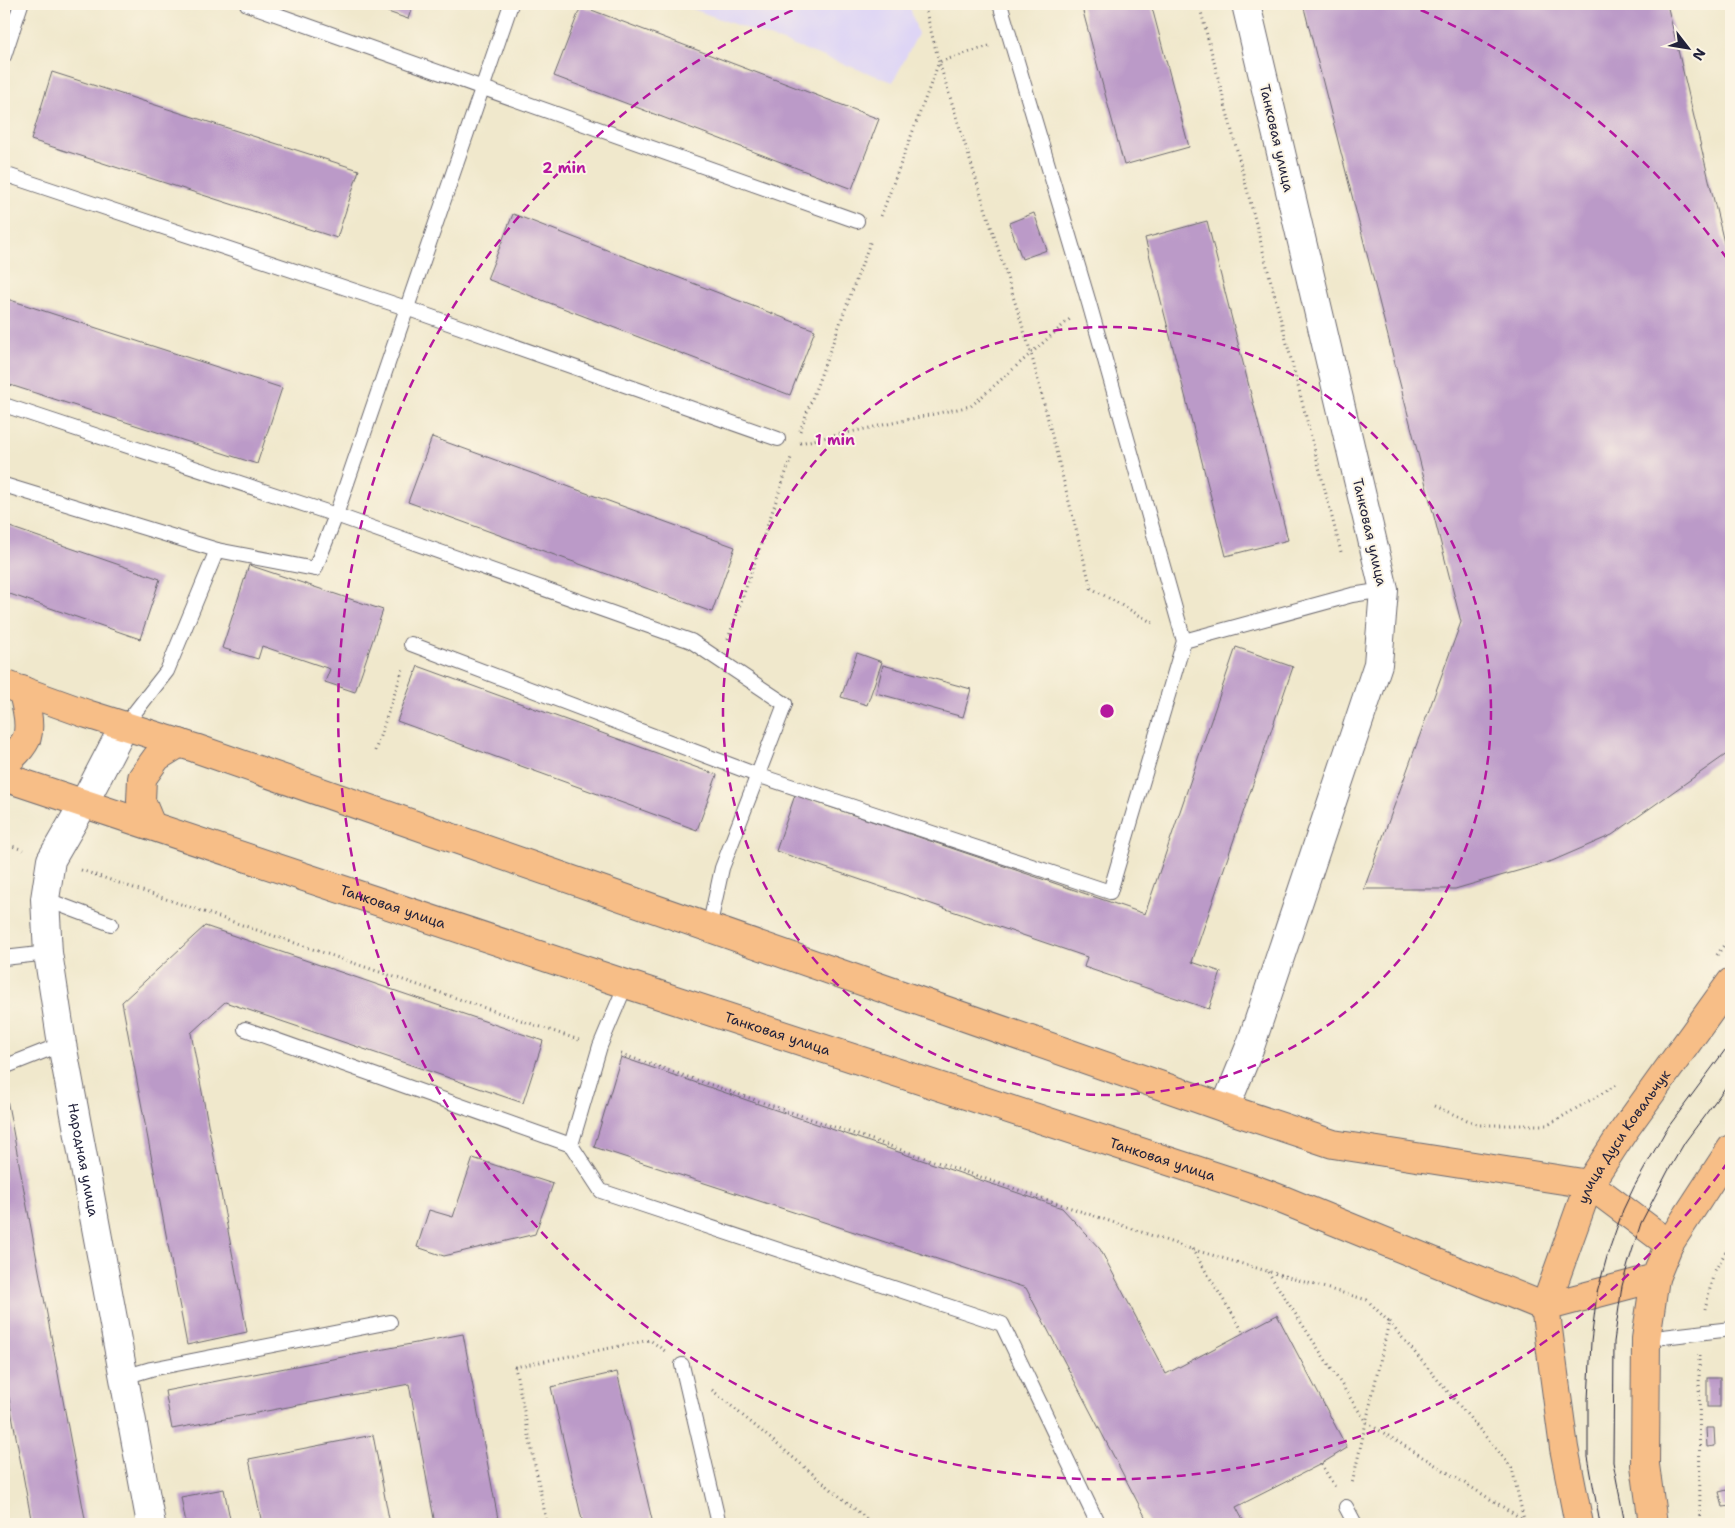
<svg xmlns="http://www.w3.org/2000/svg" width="1735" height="1528" viewBox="0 0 1735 1528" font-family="'Shantell Sans',sans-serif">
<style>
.built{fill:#ded5f5}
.building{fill:#bb9ac8}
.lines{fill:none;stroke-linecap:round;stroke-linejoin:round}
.service-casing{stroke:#6a676e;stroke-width:16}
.minor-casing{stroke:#6a676e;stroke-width:30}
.primary-casing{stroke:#6a676e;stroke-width:30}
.trunk-casing{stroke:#6a676e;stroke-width:30}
.path{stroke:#6a676e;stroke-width:3;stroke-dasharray:1 4;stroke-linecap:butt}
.service{stroke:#fff;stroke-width:14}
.minor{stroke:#fff;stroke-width:28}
.primary{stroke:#f7be87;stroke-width:28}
.trunk{stroke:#f7be87;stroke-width:28}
.tram{stroke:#22223b;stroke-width:1}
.ring{fill:none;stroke:#b5179e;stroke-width:2.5;stroke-dasharray:9 6}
.labels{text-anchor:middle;stroke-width:4;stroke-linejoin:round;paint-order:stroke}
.street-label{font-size:14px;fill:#22223b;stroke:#fcf5e5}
.centre{fill:#b5179e;stroke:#fcf5e5;stroke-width:2.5}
.ring-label{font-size:15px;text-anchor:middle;font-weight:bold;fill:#b5179e;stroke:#fcf5e5;stroke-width:4;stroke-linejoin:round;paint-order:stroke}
</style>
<rect width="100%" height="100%" fill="#fcf5e5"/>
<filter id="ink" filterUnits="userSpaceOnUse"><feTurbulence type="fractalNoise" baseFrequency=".02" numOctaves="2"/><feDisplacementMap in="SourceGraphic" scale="10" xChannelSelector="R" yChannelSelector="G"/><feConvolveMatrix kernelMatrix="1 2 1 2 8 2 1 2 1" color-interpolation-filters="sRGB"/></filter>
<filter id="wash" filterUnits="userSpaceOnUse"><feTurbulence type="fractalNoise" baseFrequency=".0096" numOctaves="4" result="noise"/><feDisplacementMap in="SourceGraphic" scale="20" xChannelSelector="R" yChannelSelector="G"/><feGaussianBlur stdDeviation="1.12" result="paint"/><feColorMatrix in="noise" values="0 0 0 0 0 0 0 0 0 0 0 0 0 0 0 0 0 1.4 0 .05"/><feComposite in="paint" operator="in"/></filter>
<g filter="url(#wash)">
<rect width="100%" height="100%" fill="#f0e8cc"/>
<!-- built -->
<path class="built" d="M679,4H909L918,34L893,82Z"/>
<g id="blocks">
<!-- building -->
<g class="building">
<path d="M365,4H413L408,19Z"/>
<path d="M1081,4H1151L1189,147L1124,165Z"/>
<path d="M1303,4H1667L1731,272V751L1612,835L1552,861L1455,889H1364L1461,622Z"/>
<path d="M581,6L879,119L852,189L554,76Z"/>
<path d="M52,72L359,170L337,238L31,140Z"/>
<path d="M1034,213L1047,250L1022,259L1009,223Z"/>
<path d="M513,214L815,330L790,395L487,279Z"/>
<path d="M1207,221L1288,540L1226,556L1145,238Z"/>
<path d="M4,298L282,388L257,464L4,383Z"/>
<path d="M432,437L735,547L712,612L408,502Z"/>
<path d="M4,525L160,579L140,639L4,592Z"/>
<path d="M249,565L383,610L355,692L325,682L330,669L262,646L258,659L222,648Z"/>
<path d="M1236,647L1293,667L1192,962L1221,972L1209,1009L1084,967L1087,957L776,851L795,795L1145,914Z"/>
<path d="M857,653L882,662L867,705L841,697Z"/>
<path d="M883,665L971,689L963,717L876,693Z"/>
<path d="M418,666L717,775L697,830L397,721Z"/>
<path d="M205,926L543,1041L523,1103L225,1002L191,1033L247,1332L187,1345L122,1002Z"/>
<path d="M621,1057L1062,1208L1100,1249L1166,1374L1277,1315L1347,1448L1321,1464L1236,1507L1245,1524H1149L1026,1288L594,1147Z"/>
<path d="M6,1094L13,1131L86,1524H32L4,1371V1095Z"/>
<path d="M473,1158L553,1184L535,1234L444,1256L417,1247L429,1210L453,1217Z"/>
<path d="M463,1334L499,1524H435L409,1384L172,1429L165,1391Z"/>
<path d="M617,1372L653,1524H583L551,1387Z"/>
<rect x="1707" y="1378" width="13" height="29"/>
<path d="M1706,1428H1714L1715,1446L1707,1447Z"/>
<path d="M373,1435L390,1524H262L249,1459Z"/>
<path d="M224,1489L231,1524H186L181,1497Z"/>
<path d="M1731,1489V1506L1723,1507L1719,1492Z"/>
</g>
</g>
</g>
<g filter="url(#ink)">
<use href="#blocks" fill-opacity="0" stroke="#6a676e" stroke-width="1"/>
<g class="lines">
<!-- service casing -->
<g class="service-casing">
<g id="service">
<path d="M247,4L857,221"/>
<path d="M4,56L21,4"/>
<path d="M4,174L406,308L778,439"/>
<path d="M4,405L336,515L691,641L785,704L722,868L709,928"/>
<path d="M4,485L217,550"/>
<path d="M1184,641L1352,595L1384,590"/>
<path d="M411,644L757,775L1110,892L1184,641L1089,303L1000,4"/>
<path d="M124,726L167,671L217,550L315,569L336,515L511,4"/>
<path d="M45,899L111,924"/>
<path d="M4,958L48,953"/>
<path d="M245,1029L571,1145L600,1046L626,984"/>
<path d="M4,1067L62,1044"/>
<path d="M571,1145L601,1191L1002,1324L1098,1524"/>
<path d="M1646,1339L1731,1329"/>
<path d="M682,1365L719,1524"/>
<path d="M124,1377L151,1369L390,1322"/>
<path d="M1346,1507L1355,1524"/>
</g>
</g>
<!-- minor casing -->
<g class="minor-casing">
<g id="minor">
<path id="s1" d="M124,726L84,803L51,860L45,899L48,953L62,1044L151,1524"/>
<path d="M1225,1108L1251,1044L1378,664L1384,590L1246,4"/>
</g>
</g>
<!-- primary casing -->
<g class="primary-casing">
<g id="primary">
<path d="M1669,1244L1731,1149"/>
<path id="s2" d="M1545,1307L1589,1184L1625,1129L1731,982"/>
</g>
</g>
<!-- trunk casing -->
<g class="trunk-casing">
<g id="trunk">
<path d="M4,684L87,714L195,748L1225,1108L1333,1144L1589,1184L1669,1244L1655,1278L1646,1339L1645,1465L1653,1524"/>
<path d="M4,764C11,759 24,746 27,737C31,724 26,704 22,690"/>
<path id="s3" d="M4,777L626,984L1251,1188L1283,1200L1545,1307"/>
<path d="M151,825L141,801L142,778L157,757L180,743"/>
<path d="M1545,1307L1564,1448L1579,1524"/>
<path d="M1545,1307L1655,1278"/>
</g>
</g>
<!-- path -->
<g class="path">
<path d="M1199,4L1341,552"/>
<path d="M989,46L939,62L1031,353L1091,588L1153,623"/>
<path d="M881,216L939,62L924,4"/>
<path d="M800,431L871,240"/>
<path d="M800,443L971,406L1070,319"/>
<path d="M728,639L791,458"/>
<path d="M375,751L404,666"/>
<path d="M4,843L23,850"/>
<path d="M81,870L579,1040"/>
<path d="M1717,955L1731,935"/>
<path d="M621,1054L1191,1249L1367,1300L1389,1322L1352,1484"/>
<path d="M1434,1106L1479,1125H1548L1618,1084"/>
<path d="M1192,1249L1244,1333"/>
<path d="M1268,1272L1366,1422L1524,1520"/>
<path d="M1705,1309L1714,1272L1731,1243"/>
<path d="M1389,1322L1512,1468L1525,1524"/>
<path d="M1699,1355L1700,1524"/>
<path d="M712,1390L873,1524"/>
<path d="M1321,1464L1335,1487"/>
<path d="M547,1524L515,1367L650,1340L665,1351"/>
</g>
<!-- service -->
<use href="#service" class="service"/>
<!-- minor -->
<use href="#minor" class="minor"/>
<!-- primary -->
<use href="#primary" class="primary"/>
<!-- trunk -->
<use href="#trunk" class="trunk"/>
<!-- tram -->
<g class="tram">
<path d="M1600,1524L1588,1457V1400L1591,1342L1597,1293L1608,1253L1623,1210L1634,1187L1666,1130L1731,1042"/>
<path d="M1625,1524L1613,1462L1614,1342L1622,1286L1628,1264L1641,1223L1668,1171L1685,1142L1731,1080"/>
</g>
</g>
</g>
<!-- distance rings -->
<g class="ring">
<circle cx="1107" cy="711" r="384"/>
<path d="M1728 1162A768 768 0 1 1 807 4M1407 4A768 768 0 0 1 1728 260"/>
</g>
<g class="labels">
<!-- street labels -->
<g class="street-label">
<text transform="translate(1277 138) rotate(77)" y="5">Танковая улица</text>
<text transform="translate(1370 532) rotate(77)" y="5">Танковая улица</text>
<text dy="5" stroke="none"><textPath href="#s3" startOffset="410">Танковая улица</textPath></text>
<text dy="5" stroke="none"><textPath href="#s3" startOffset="815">Танковая улица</textPath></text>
<text dy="5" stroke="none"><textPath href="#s2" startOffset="189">улица Дуси Ковальчук</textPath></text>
<text dy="5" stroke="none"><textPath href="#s3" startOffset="1220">Танковая улица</textPath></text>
<text dy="5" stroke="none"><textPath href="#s1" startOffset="456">Народная улица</textPath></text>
</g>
</g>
<circle cx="1107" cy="711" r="8" class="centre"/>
<g class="ring-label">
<text x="564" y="173">2 min</text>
<text x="835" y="445">1 min</text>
</g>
<!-- margin -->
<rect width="1735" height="1528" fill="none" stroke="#fcf5e5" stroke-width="20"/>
<!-- north arrow -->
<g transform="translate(1688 48) rotate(121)" stroke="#fcf5e5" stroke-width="4" paint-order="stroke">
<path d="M0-4L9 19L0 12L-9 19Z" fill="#22223b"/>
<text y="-8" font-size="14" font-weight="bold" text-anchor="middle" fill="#22223b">N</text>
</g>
</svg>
